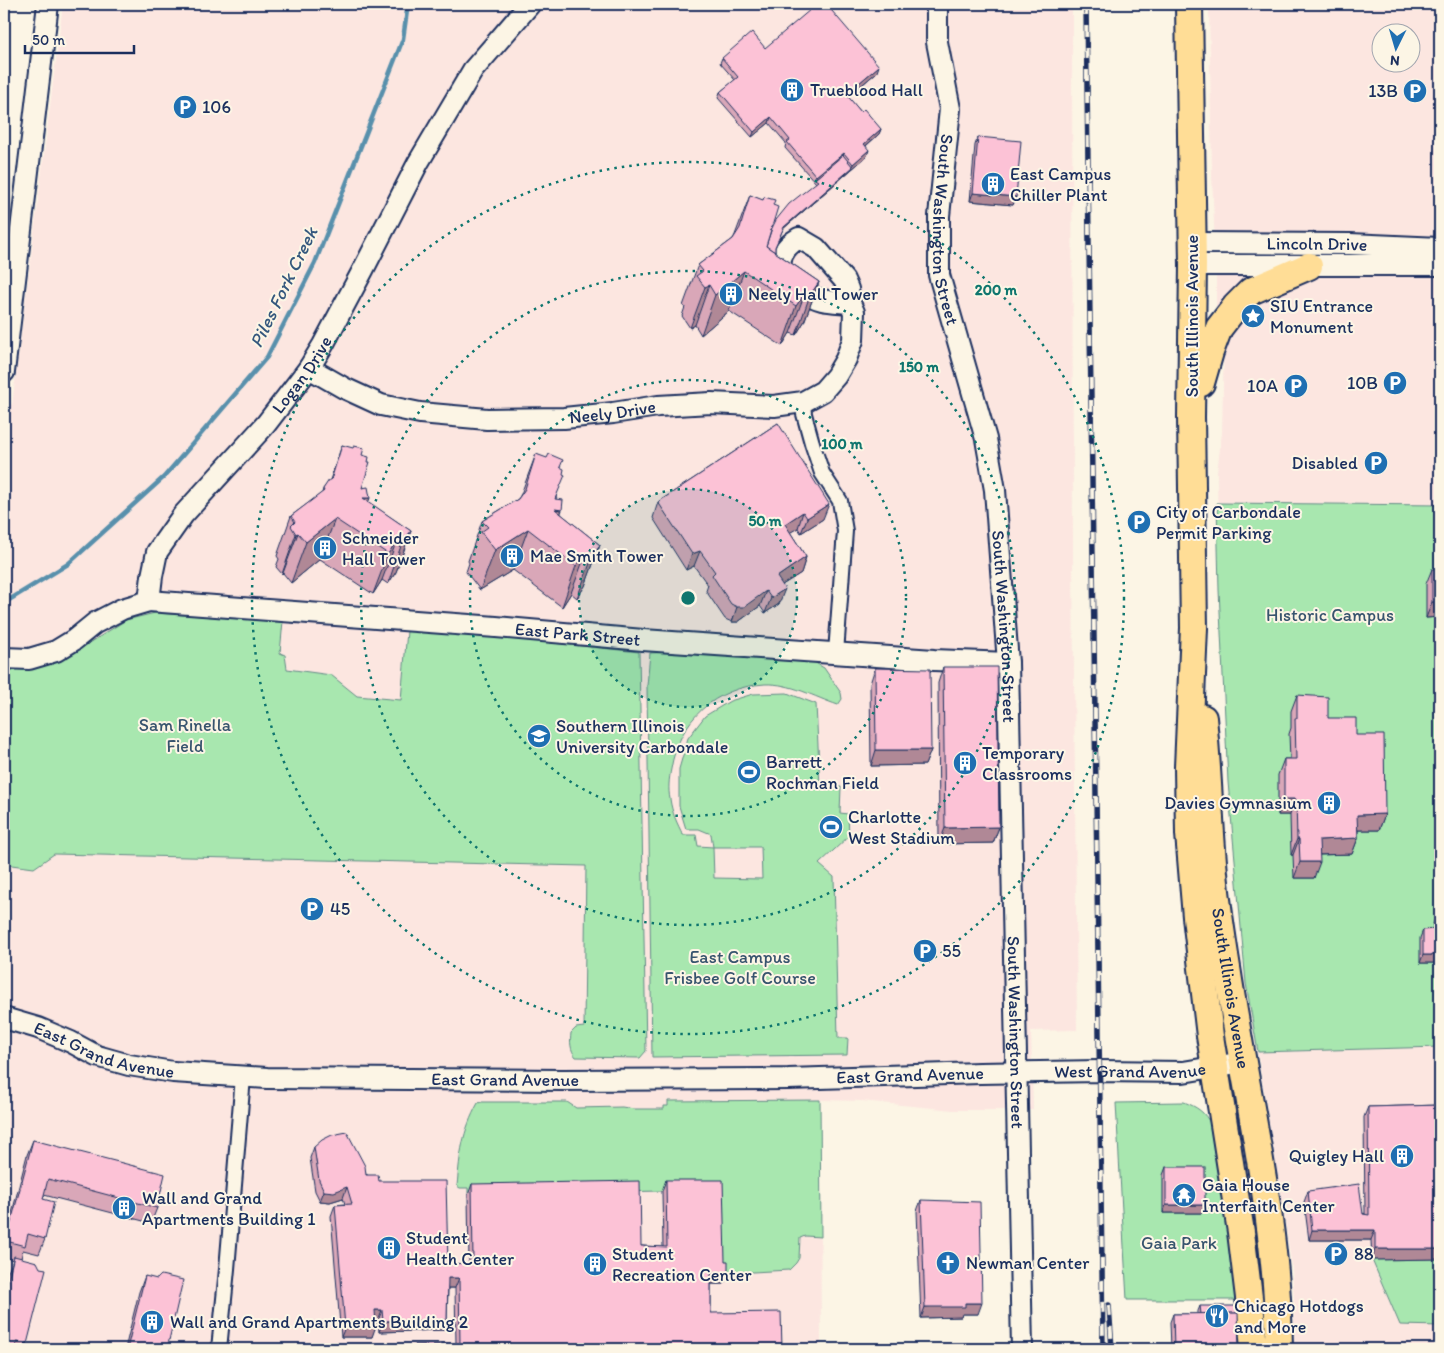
<svg xmlns="http://www.w3.org/2000/svg" width="1444" height="1353" viewBox="0 0 1444 1353" font-family="Itim,sans-serif">
<style>
.built{fill:#fce6e0;fill-rule:evenodd}
.green{fill:#a8e7af;stroke:#628b86;fill-rule:evenodd}
.lines{fill:none;stroke-linecap:round;stroke-linejoin:round}
.stream{stroke:#5990ac;stroke-width:4.5}
.street-casing{stroke:#1b2f5e;stroke-width:18}
.secondary-casing{stroke:#1b2f5e;stroke-width:24}
.highway-casing{stroke:#1b2f5e;stroke-width:30}
.street{stroke:#fcf5e5;stroke-width:14}
.secondary{stroke:#fcf5e5;stroke-width:20}
.highway{stroke:#ffdd96;stroke-width:26}
.rail-casing{stroke:#1b2f5e;stroke-width:5.5}
.rail{stroke:#fcf5e5;stroke-width:4;stroke-dasharray:11;stroke-linecap:butt}
.wall{fill:#d9a7b8;stroke:#1b2f5e}
.shaded-wall{fill:#b08896;stroke:#1b2f5e}
.building{fill:#fcc2d6;stroke:#1b2f5e}
.ring{fill:none;stroke:#0f766e;stroke-width:2.5;stroke-dasharray:2.5 5}
.labels{text-anchor:middle;stroke-width:4;stroke-linejoin:round;paint-order:stroke}
.poi-label{font-size:18px;fill:#1b2f5e;stroke:#fcf5e5;text-anchor:start}
.street-label{font-size:18px;fill:#1b2f5e;stroke:#fcf5e5}
.park-label{font-size:18px;fill:#37546e;stroke:#fcf5e5}
.water-label{font-size:19px;font-style:italic;fill:#35587e;stroke:#fcf5e5}
.centre{fill:#0f766e;stroke:#fcf5e5;stroke-width:2.5}
.ring-label{font-size:15px;text-anchor:middle;font-weight:bold;fill:#0f766e;stroke:#fcf5e5;stroke-width:4;stroke-linejoin:round;paint-order:stroke}
</style>
<rect width="100%" height="100%" fill="#fcf5e5"/>
<filter id="ink" filterUnits="userSpaceOnUse"><feTurbulence type="fractalNoise" baseFrequency=".02" numOctaves="2"/><feDisplacementMap in="SourceGraphic" scale="10" xChannelSelector="R" yChannelSelector="G"/><feConvolveMatrix kernelMatrix="1 2 1 2 8 2 1 2 1" color-interpolation-filters="sRGB"/></filter>
<g filter="url(#ink)">
<!-- built -->
<g class="built">
<path d="M63,4H1072L1073,555L1077,1030L1031,1031L1033,1110H953L861,1101L820,1100L821,1349H4V399L12,405Z"/>
<path d="M1209,4H1440V1349H1294V1301L1292,1268L1282,1201L1246,983L1228,782L1219,590L1217,472L1222,433L1224,339L1216,310V272L1212,175ZM1382,32H1412V62H1382Z"/>
</g>
<!-- green -->
<g class="green">
<path d="M1217,503L1440,505V1047L1258,1052L1246,983L1228,782L1219,590Z"/>
<path d="M155,613L283,621L280,653L285,655L287,669L331,675L357,696L401,700L407,631L495,637L639,652L646,1051L640,1058L576,1057C570,1050 570,1042 571,1033L576,1028L584,1027L586,866L54,854L34,868L4,864V670L8,668H29L49,664L69,656L126,620Z"/>
<path d="M699,651L807,658L824,668L841,693L842,699L838,705C814,697 791,683 765,684C715,687 679,720 671,769C669,779 668,789 670,799C672,813 677,823 683,835H696L698,846L713,847L711,834L699,829H686L679,806V769L688,738L705,716L730,701L753,694L787,693L816,704L820,787H841L840,813L848,814L849,836L819,864L834,877L838,1038H848L847,1055L652,1057L647,686L650,653ZM713,847H761L762,879L714,878Z"/>
<path d="M820,1100L821,1237L805,1236L800,1238L799,1258L796,1263L789,1270L753,1272H721L662,1191L468,1195V1188H460L457,1186C460,1154 462,1132 478,1103L482,1102H567L576,1108L622,1107L634,1109H664V1106H668V1101Z"/>
<path d="M1184,1102C1197,1107 1205,1112 1211,1125L1229,1208L1239,1300H1127L1116,1103Z"/>
<path d="M1440,1259V1326L1400,1325L1372,1260Z"/>
</g>
<g class="lines">
<!-- stream -->
<path class="stream" d="M4,603L68,564L164,477L267,357L315,263L403,39L408,4"/>
<!-- street casing -->
<g class="street-casing">
<g id="street">
<path d="M803,402L804,414L812,443L822,473L840,501L845,531L836,653"/>
<path d="M219,1349L227,1269L243,1077"/>
</g>
</g>
<!-- secondary casing -->
<g class="secondary-casing">
<g id="secondary">
<path id="s1" d="M937,4V42L950,109L939,216V275L986,439L995,490L1008,663L1022,1349"/>
<path id="s2" d="M1193,243L1350,244L1440,248"/>
<path d="M1193,265H1440"/>
<path id="s3" d="M309,368L344,388L381,405L420,413L487,419L564,418L613,413L658,406L711,403L774,406L803,402L823,391L836,376L846,359L853,340L854,312L850,303L848,289L844,280L816,248L799,238C785,246 775,259 783,276C787,284 813,298 822,300C831,302 841,302 850,303"/>
<path d="M4,372L48,4"/>
<path id="s4" d="M149,601L496,627L643,640L934,660L1008,663"/>
<path id="s5" d="M4,658L29,659L56,651L74,640L95,623L122,609L149,601L152,576L157,552L183,515L266,424L309,368L323,345L363,270L418,163L473,70L530,4"/>
<path id="s6" d="M4,1018L38,1028L71,1042L97,1056L129,1065L173,1072L267,1078L562,1080L788,1079L980,1073L1099,1071L1183,1072L1243,1062"/>
</g>
</g>
<!-- highway casing -->
<g class="highway-casing">
<g id="highway">
<path d="M1189,4L1193,265L1191,417L1194,628L1188,767L1189,834L1196,917L1210,1036L1241,1232L1251,1314L1254,1349"/>
<path d="M1201,383L1210,352L1219,328L1236,306L1251,291L1309,266"/>
<path id="s7" d="M1203,718C1208,766 1209,814 1213,862C1216,899 1222,937 1228,974C1247,1099 1278,1223 1279,1349"/>
</g>
</g>
<!-- street -->
<use href="#street" class="street"/>
<!-- secondary -->
<use href="#secondary" class="secondary"/>
<!-- highway -->
<use href="#highway" class="highway"/>
<!-- rail casing -->
<g class="rail-casing">
<g id="rail">
<path d="M1086,4L1103,1349"/>
<path d="M1109,1305L1112,1349"/>
</g>
</g>
<!-- rail -->
<use href="#rail" class="rail"/>
</g>
<!-- wall -->
<g class="wall">
<path d="M765,48L877,72L848,97L861,112L881,129L879,134L866,146L867,156L783,229L775,248V252L819,282L804,322L796,335L790,333L782,346L729,311L701,335L695,325L690,328L682,316L685,307L683,306L698,265L733,239L735,235L750,195L773,205L772,228L816,183L785,148L786,143L769,123L752,137L718,98L720,92L735,80L720,63L722,58Z"/>
<path d="M978,137L1016,197L1013,205L970,201L975,145Z"/>
<path d="M778,423L823,519L801,533L798,528L790,532L806,557L801,573L782,585L779,604L765,613L760,606L738,622H732L725,619L706,591L708,585L694,566L686,570L653,518L658,502Z"/>
<path d="M342,445L362,455V488L368,502L411,531L396,572L388,584L382,580L373,594L320,559L291,583L283,573L282,574L276,567L279,559L277,556L291,516L322,493L323,489L330,480Z"/>
<path d="M536,454L560,467L556,499L561,514L600,545L585,586L577,598L571,593L562,607L513,570L480,590L466,572L469,563L468,561L482,521L518,499L521,494Z"/>
<path d="M1432,569L1440,617L1426,618V584Z"/>
<path d="M943,667L999,827L993,843L939,844L938,683Z"/>
<path d="M875,668L931,750L925,765L871,766L870,684Z"/>
<path d="M1297,695L1328,718L1356,735L1385,814L1379,830H1358V838L1352,854L1319,855L1314,878H1294L1293,855H1291L1290,815H1278V775L1284,759H1290L1289,734L1291,728V711Z"/>
<path d="M1436,916H1440V963H1420V938L1423,930L1433,929V924Z"/>
<path d="M1440,1105L1372,1260L1371,1240H1309L1304,1202L1308,1191L1365,1214L1364,1117L1368,1107Z"/>
<path d="M33,1140L157,1208L151,1223L44,1195L43,1199L45,1239L39,1254L23,1250L21,1258L27,1344L25,1349H4V1290L8,1272L13,1260L4,1257V1244L27,1155Z"/>
<path d="M314,1147L379,1181L448,1264H469L468,1195L472,1184L641,1246L663,1247L662,1191L666,1180L725,1261L728,1273L724,1284H711V1313L782,1349H413L415,1345L456,1344L455,1288H448L447,1320L443,1330L379,1332L378,1321H376L372,1337H341L331,1216L335,1205L345,1204L343,1198L330,1202L320,1201L315,1191L310,1158Z"/>
<path d="M1166,1167L1202,1213H1163V1175Z"/>
<path d="M921,1200L978,1314H962L961,1317L921,1318L917,1211Z"/>
<path d="M145,1276L167,1349H125L139,1292Z"/>
<path d="M1200,1306L1239,1349H1171L1170,1322L1173,1314H1198V1311Z"/>
</g>
<!-- shaded-wall -->
<g class="shaded-wall">
<path d="M879,66L877,72L844,100L846,94Z"/>
<path d="M771,117L769,123L752,137L754,132Z"/>
<path d="M881,129L879,134L862,149L864,144Z"/>
<path d="M869,150L867,156L783,229L784,227L852,168L853,164Z"/>
<path d="M844,153L842,158L815,179L816,176Z"/>
<path d="M973,193L1016,197L1013,205L970,201Z"/>
<path d="M744,271L729,311L701,335L715,295Z"/>
<path d="M819,282L804,322L796,335L810,295Z"/>
<path d="M709,285L695,325L690,328L705,287Z"/>
<path d="M805,293L790,333L782,346L796,306Z"/>
<path d="M363,498H370L357,533Z"/>
<path d="M829,504L823,519L801,533L807,518Z"/>
<path d="M555,509L562,510L549,546Z"/>
<path d="M803,512L798,528L779,539L785,524Z"/>
<path d="M335,519L320,559L291,583L306,542Z"/>
<path d="M528,529L513,570L480,590L495,550Z"/>
<path d="M411,531L396,572L388,584L402,543Z"/>
<path d="M298,533L283,573L282,574L296,534Z"/>
<path d="M397,540L382,580L373,594L388,554Z"/>
<path d="M600,545L585,586L577,598L592,558Z"/>
<path d="M700,551L694,566L686,570L692,554Z"/>
<path d="M586,553L571,593L562,607L576,566Z"/>
<path d="M806,557L801,573L771,592L777,577Z"/>
<path d="M785,589L779,604L765,613L771,598Z"/>
<path d="M766,591L760,606L738,622H732L737,607Z"/>
<path d="M1432,602H1440V617L1426,618Z"/>
<path d="M876,750H931L925,765L871,766Z"/>
<path d="M1284,799H1296L1290,815H1278Z"/>
<path d="M1385,814L1379,830H1351L1357,815Z"/>
<path d="M999,827L993,843L939,844L945,828Z"/>
<path d="M1358,838L1352,854L1313,855L1319,840Z"/>
<path d="M1297,839H1299L1293,855H1291Z"/>
<path d="M1300,862H1320L1314,878H1294Z"/>
<path d="M1423,955H1440V963H1420Z"/>
<path d="M347,1187L343,1198L330,1202L320,1201L324,1191Z"/>
<path d="M1166,1205H1205L1202,1213H1163Z"/>
<path d="M1312,1230H1375L1371,1240H1309Z"/>
<path d="M1375,1249H1440V1259L1372,1260Z"/>
<path d="M728,1273L724,1284H707L711,1274Z"/>
<path d="M448,1278H459L455,1288H444Z"/>
<path d="M965,1303H982L978,1314H962L961,1317L921,1318L925,1307Z"/>
<path d="M375,1310H382L378,1321H371Z"/>
<path d="M447,1320L443,1330L379,1332L383,1321Z"/>
<path d="M376,1326L372,1337H341L345,1327Z"/>
</g>
<!-- building -->
<g class="building">
<path d="M817,4H826L879,66L846,94L861,112L864,109L881,129L864,144L869,150L853,164L844,153L816,176L787,142L790,140L771,117L754,132L720,92L738,77L722,58L752,32L765,48Z"/>
<path d="M978,137L1021,141L1016,197L973,193Z"/>
<path d="M843,155L853,167L784,227L775,247V252L766,246L772,228L776,220L789,204L818,181L815,179Z"/>
<path d="M750,195L763,200L764,197L775,200L773,205L778,207L766,246L819,282L810,295L805,293L796,306L744,271L715,295L709,285L705,287L696,276L703,271L698,265L733,239L740,228Z"/>
<path d="M778,423L829,504L807,518L803,512L785,524L806,557L777,577L785,589L771,598L766,591L744,607H737L731,604L712,575L715,572L700,551L692,554L658,502Z"/>
<path d="M342,445L353,448L354,446L364,448L362,455L369,457L368,462H370L362,488L368,487L370,498H363L411,531L402,543L397,540L388,554L335,519L306,542L298,533L296,534L291,526L295,522L291,516L324,491L323,489L329,480H331Z"/>
<path d="M536,454L547,458L549,454L563,460L560,467L564,469L563,474L565,475L555,499L563,500L562,510L555,509L600,545L592,558L586,553L576,566L528,529L495,550L481,532L488,527L482,521L518,499L525,489Z"/>
<rect x="1432" y="569" width="8" height="33"/>
<path d="M943,667H997L999,827L945,828Z"/>
<path d="M875,668L930,669L931,750H876Z"/>
<path d="M1297,695L1328,697V718H1356V735H1384L1385,814L1357,815L1358,838L1319,840L1320,862H1300L1299,839H1297L1296,799H1284V759H1296L1295,718H1297Z"/>
<path d="M1436,916H1440V955H1423V930L1436,929Z"/>
<path d="M1440,1105V1249H1375V1230H1312L1308,1191L1359,1184L1363,1214L1369,1215L1368,1107Z"/>
<path d="M347,1132L365,1166L366,1175H378L379,1181H446L448,1264L473,1263L472,1184L640,1181L641,1246L667,1247L666,1180H723L725,1261H728V1273L711,1274V1313L781,1312L782,1349H415V1345L460,1344L459,1278H448L447,1320L383,1321L382,1310H375L376,1326L345,1327L335,1205L352,1204L347,1187L334,1192L324,1191L319,1180L314,1147L322,1140L332,1135Z"/>
<path d="M33,1140L165,1174L157,1208L48,1179L43,1199L54,1202L45,1239L28,1234L25,1246L6,1241Z"/>
<rect x="1166" y="1167" width="39" height="38"/>
<path d="M921,1200L980,1202L982,1303H965V1307H925Z"/>
<path d="M14,1256L37,1262L40,1268L46,1269L27,1344L17,1342L15,1349H4V1296Z"/>
<path d="M161,1275L183,1280L167,1349H127L145,1276L157,1279Z"/>
<path d="M1200,1306H1237V1313L1201,1314Z"/>
<path d="M1238,1313L1239,1349H1174L1173,1314Z"/>
</g>
</g>
<!-- distance rings -->
<circle cx="688" cy="598" r="109" fill="#0f766e" fill-opacity=".12"/>
<g class="ring">
<circle cx="688" cy="598" r="109"/>
<circle cx="688" cy="598" r="218"/>
<circle cx="688" cy="598" r="327"/>
<circle cx="688" cy="598" r="436"/>
</g>
<!-- icons -->
<defs>
<g id="building-disc" transform="scale(1.25)"><circle r="9.5" fill="#1f6fb2" stroke="#fcf5e5"/><path d="M-4-6H4V6H1V3H-1V6H-4ZM-2.5-4.3h1.7v1.8h-1.7ZM.8-4.3h1.7v1.8H.8ZM-2.5-1h1.7V.8h-1.7ZM.8-1h1.7V.8H.8Z" fill="#fff"/></g>
<g id="parking-disc" transform="scale(1.25)"><circle r="9.5" fill="#1f6fb2" stroke="#fcf5e5"/><path d="M-3.5-5.5H1a3.5 3.5 0 0 1 0 7H-1V5.5H-3.5ZM-1-3.4V-.6H.8a1.4 1.4 0 0 0 0-2.8Z" fill="#fff"/></g>
<g id="sight-disc" transform="scale(1.25)"><circle r="9.5" fill="#1f6fb2" stroke="#fcf5e5"/><path d="M0-6L1.8-2.2L6-1.7L2.9 1.2L3.7 5.4L0 3.3L-3.7 5.4L-2.9 1.2L-6-1.7L-1.8-2.2Z" fill="#fff"/></g>
<g id="university-disc" transform="scale(1.25)"><circle r="9.5" fill="#1f6fb2" stroke="#fcf5e5"/><path d="M0-5L7-2L0 1L-7-2ZM-4 1L0 2.5L4 1V4Q0 6-4 4Z" fill="#fff"/></g>
<g id="stadium-disc" transform="scale(1.25)"><circle r="9.5" fill="#1f6fb2" stroke="#fcf5e5"/><path d="M0-5a6.5 5 0 1 0 0 10a6.5 5 0 1 0 0-10ZM-3.5-1.8h7v3.6h-7Z" fill="#fff"/></g>
<g id="temple-disc" transform="scale(1.25)"><circle r="9.5" fill="#1f6fb2" stroke="#fcf5e5"/><path d="M0-6L5-2H3V0L6.5 2.5H4V6H1.5V3h-3V6H-4V2.5H-6.5L-3 0V-2H-5Z" fill="#fff"/></g>
<g id="church-disc" transform="scale(1.25)"><circle r="9.5" fill="#1f6fb2" stroke="#fcf5e5"/><path d="M-1.2-6h2.4v3.5h3.3v2.4h-3.3V6h-2.4V-.1h-3.3v-2.4h3.3Z" fill="#fff"/></g>
<g id="restaurant-disc" transform="scale(1.25)"><circle r="9.5" fill="#1f6fb2" stroke="#fcf5e5"/><path d="M-5-6h1v4h1v-4h1v4h1v-4h1v5L-1.5 .5V6h-2V.5L-5-1ZM5-6V6H3V1.5H1.5Q1.5-4 5-6Z" fill="#fff"/></g>
</defs>
<g fill-rule="evenodd">
<use href="#building-disc" x="792" y="90"/>
<use href="#parking-disc" x="1415" y="91"/>
<use href="#parking-disc" x="185" y="107"/>
<use href="#building-disc" x="993" y="184"/>
<use href="#building-disc" x="731" y="294"/>
<use href="#sight-disc" x="1253" y="316"/>
<use href="#parking-disc" x="1395" y="383"/>
<use href="#parking-disc" x="1296" y="386"/>
<use href="#parking-disc" x="1376" y="463"/>
<use href="#parking-disc" x="1139" y="522"/>
<use href="#building-disc" x="325" y="548"/>
<use href="#building-disc" x="512" y="556"/>
<use href="#university-disc" x="539" y="736"/>
<use href="#building-disc" x="965" y="763"/>
<use href="#stadium-disc" x="749" y="772"/>
<use href="#building-disc" x="1329" y="803"/>
<use href="#stadium-disc" x="831" y="827"/>
<use href="#parking-disc" x="312" y="909"/>
<use href="#parking-disc" x="925" y="951"/>
<use href="#building-disc" x="1402" y="1156"/>
<use href="#temple-disc" x="1184" y="1195"/>
<use href="#building-disc" x="124" y="1208"/>
<use href="#building-disc" x="389" y="1248"/>
<use href="#parking-disc" x="1336" y="1254"/>
<use href="#church-disc" x="948" y="1263"/>
<use href="#building-disc" x="595" y="1264"/>
<use href="#restaurant-disc" x="1217" y="1316"/>
<use href="#building-disc" x="152" y="1322"/>
</g>
<g class="labels">
<!-- poi labels -->
<g class="poi-label">
<text x="810" y="96">Trueblood Hall</text>
<text x="1398" y="97" text-anchor="end">13B</text>
<text x="202" y="113">106</text>
<text x="1010" y="180">East Campus<tspan x="1010" dy="21">Chiller Plant</tspan></text>
<text x="748" y="300">Neely Hall Tower</text>
<text x="1270" y="312">SIU Entrance<tspan x="1270" dy="21">Monument</tspan></text>
<text x="1378" y="389" text-anchor="end">10B</text>
<text x="1278" y="392" text-anchor="end">10A</text>
<text x="1358" y="469" text-anchor="end">Disabled</text>
<text x="1156" y="518">City of Carbondale<tspan x="1156" dy="21">Permit Parking</tspan></text>
<text x="342" y="544">Schneider<tspan x="342" dy="21">Hall Tower</tspan></text>
<text x="530" y="562">Mae Smith Tower</text>
<text x="556" y="732">Southern Illinois<tspan x="556" dy="21">University Carbondale</tspan></text>
<text x="982" y="759">Temporary<tspan x="982" dy="21">Classrooms</tspan></text>
<text x="766" y="768">Barrett<tspan x="766" dy="21">Rochman Field</tspan></text>
<text x="1312" y="809" text-anchor="end">Davies Gymnasium</text>
<text x="848" y="823">Charlotte<tspan x="848" dy="21">West Stadium</tspan></text>
<text x="330" y="915">45</text>
<text x="942" y="957">55</text>
<text x="1384" y="1162" text-anchor="end">Quigley Hall</text>
<text x="1202" y="1191">Gaia House<tspan x="1202" dy="21">Interfaith Center</tspan></text>
<text x="142" y="1204">Wall and Grand<tspan x="142" dy="21">Apartments Building 1</tspan></text>
<text x="406" y="1244">Student<tspan x="406" dy="21">Health Center</tspan></text>
<text x="612" y="1260">Student<tspan x="612" dy="21">Recreation Center</tspan></text>
<text x="1354" y="1260">88</text>
<text x="966" y="1269">Newman Center</text>
<text x="1234" y="1312">Chicago Hotdogs<tspan x="1234" dy="21">and More</tspan></text>
<text x="170" y="1328">Wall and Grand Apartments Building 2</text>
</g>
<!-- street labels -->
<g class="street-label">
<text dy="6" stroke="none"><textPath href="#s1" startOffset="228">South Washington Street</textPath></text>
<text dy="6" stroke="none"><textPath href="#s2" startOffset="124">Lincoln Drive</textPath></text>
<text transform="translate(1192 316) rotate(-90)" y="6">South Illinois Avenue</text>
<text dy="6" stroke="none"><textPath href="#s5" startOffset="439">Logan Drive</textPath></text>
<text dy="6" stroke="none"><textPath href="#s3" startOffset="314">Neely Drive</textPath></text>
<text dy="6" stroke="none"><textPath href="#s1" startOffset="632">South Washington Street</textPath></text>
<text dy="6" stroke="none"><textPath href="#s4" startOffset="430">East Park Street</textPath></text>
<text dy="6" stroke="none"><textPath href="#s7" startOffset="272">South Illinois Avenue</textPath></text>
<text dy="6" stroke="none"><textPath href="#s1" startOffset="1038">South Washington Street</textPath></text>
<text dy="6" stroke="none"><textPath href="#s6" startOffset="106">East Grand Avenue</textPath></text>
<text dy="6" stroke="none"><textPath href="#s6" startOffset="1136">West Grand Avenue</textPath></text>
<text dy="6" stroke="none"><textPath href="#s6" startOffset="916">East Grand Avenue</textPath></text>
<text dy="6" stroke="none"><textPath href="#s6" startOffset="511">East Grand Avenue</textPath></text>
</g>
<!-- park labels -->
<g class="park-label">
<text x="1330" y="621">Historic Campus</text>
<text x="185" y="731">Sam Rinella<tspan x="185" dy="21">Field</tspan></text>
<text x="740" y="963">East Campus<tspan x="740" dy="21">Frisbee Golf Course</tspan></text>
<text x="1179" y="1249">Gaia Park</text>
</g>
<!-- water labels -->
<g class="water-label">
<text transform="translate(283 287) rotate(-64)" y="7">Piles Fork Creek</text>
</g>
</g>
<circle cx="688" cy="598" r="8" class="centre"/>
<g class="ring-label">
<text x="996" y="295">200 m</text>
<text x="919" y="372">150 m</text>
<text x="842" y="449">100 m</text>
<text x="765" y="526">50 m</text>
</g>
<!-- margin -->
<rect width="1444" height="1353" fill="none" stroke="#fcf5e5" stroke-width="20"/>
<rect x="10" y="10" width="1424" height="1333" fill="none" stroke="#1b2f5e" stroke-width="2" filter="url(#ink)"/>
<!-- north arrow -->
<g transform="translate(1396 48) rotate(185)"><circle r="24" fill="#fcf5e5" stroke="#a2a6af"/>
<path d="M0-4L9 19L0 12L-9 19Z" fill="#1f6fb2"/>
<text y="-8" font-size="14" font-weight="bold" text-anchor="middle" fill="#1b2f5e">N</text>
</g>
<!-- scale -->
<path d="M25 45v8h109v-8" fill="none" stroke="#1b2f5e" stroke-width="2.5"/>
<text x="32" y="45" font-size="15" fill="#1b2f5e" stroke="#fcf5e5" stroke-width="4" paint-order="stroke">50 m</text>
</svg>
